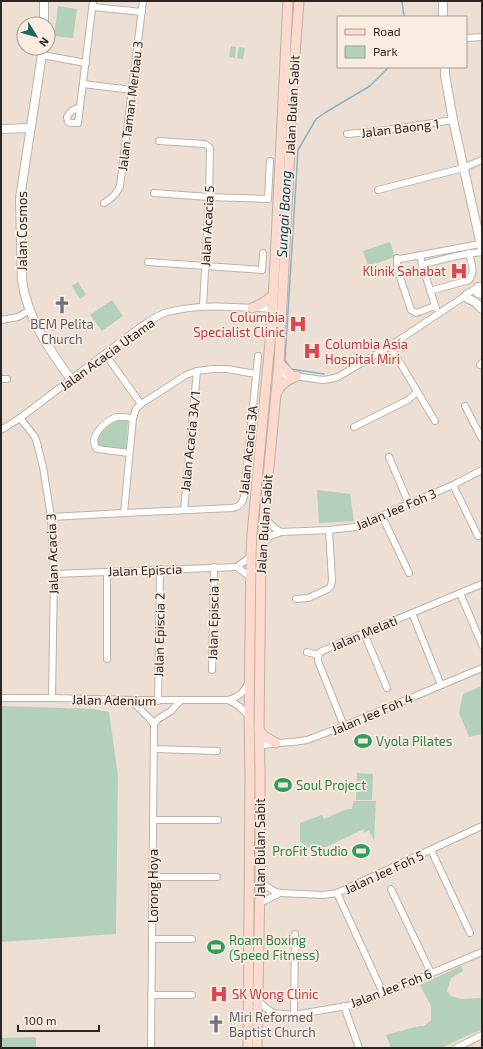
<svg xmlns="http://www.w3.org/2000/svg" width="483" height="1049" viewBox="0 0 483 1049" font-family="'Exo 2',sans-serif">
<style>
.green{fill:#b3d1ba}
.lines{fill:none;stroke-linecap:round;stroke-linejoin:round}
.stream{stroke:#8db3c6;stroke-width:1.5}
.minor-casing{stroke:#bfb1a6;stroke-width:8}
.tertiary-casing{stroke:#bfb1a6;stroke-width:10}
.secondary-casing{stroke:#bfb1a6;stroke-width:11}
.minor{stroke:#fff;stroke-width:6}
.tertiary{stroke:#fff;stroke-width:8}
.secondary{stroke:#fcdbce;stroke-width:9}
.labels{text-anchor:middle;stroke-width:3.5;stroke-linejoin:round;paint-order:stroke}
.street-label{font-size:13px;fill:#2c2622;stroke:#faece0}
.health-label{font-size:13px;fill:#be3a42;stroke:#faece0;text-anchor:end}
.worship-label{font-size:13px;fill:#5b616d;stroke:#faece0}
.leisure-label{font-size:13px;fill:#27864d;stroke:#faece0;text-anchor:start}
.water-label{font-size:14px;font-style:italic;fill:#063d52;stroke:#faece0}
</style>
<rect width="100%" height="100%" fill="#eddfd3"/>
<!-- green -->
<g class="green">
<path d="M58,6L77,9L73,38L54,36Z"/>
<path d="M231,46L236,47L235,58L229,57Z"/>
<path d="M239,47L245,48L243,59L237,58Z"/>
<path d="M390,242L395,257L368,266L363,251Z"/>
<path d="M78,282L86,295L80,299L72,286Z"/>
<path d="M112,300L123,316L102,331L90,315Z"/>
<path d="M117,420L128,421L126,450L97,446V436L101,430Z"/>
<path d="M317,490L350,494L354,521L319,523Z"/>
<path d="M482,686V735L481,734L469,737L459,713L463,694Z"/>
<path d="M1,706L94,709L109,712L118,776L116,934L1,942Z"/>
<path d="M357,773L373,774L372,800H356Z"/>
<path d="M353,801H376L374,841L369,830L364,833V829L324,848H305L304,844L300,842V823L322,815L324,819L347,809H352Z"/>
<path d="M461,966L463,971L451,978L447,991L451,996L461,999L482,998V1029L441,1048H391L386,1035L419,1026H424L431,1020V1006L420,985Z"/>
<path d="M34,1037L36,1038V1046L35,1048H1V1038Z"/>
</g>
<g class="lines">
<!-- stream -->
<g class="stream">
<path d="M402,1L404,17"/>
<path d="M324,374L291,369L285,360L298,150L316,119L326,112L370,86L389,67"/>
</g>
<!-- minor casing -->
<g class="minor-casing">
<g id="minor">
<path d="M93,7L142,12"/>
<path d="M466,38L482,37"/>
<path d="M42,55L86,63"/>
<path d="M83,84L132,90"/>
<path d="M80,107C74,109 70,111 67,117L68,122L70,123H78L93,1"/>
<path d="M347,134L380,131L453,120"/>
<path d="M159,141L205,144L208,146L210,148L209,197L203,306"/>
<path d="M378,190L463,168L482,160"/>
<path d="M154,193L209,197L268,199L270,161"/>
<path d="M104,203C111,199 117,194 120,186L143,1"/>
<path d="M420,255L422,265L436,308"/>
<path d="M397,258L400,259L480,244"/>
<path d="M400,259L397,261V268L411,310L416,313L435,306"/>
<path d="M148,262L262,270L263,253"/>
<path d="M422,265C442,259 461,254 482,252"/>
<path d="M430,291L469,280C476,272 471,263 469,253"/>
<path d="M1,320L18,317L30,310"/>
<path d="M390,346L435,421"/>
<path d="M105,354L141,404"/>
<path d="M480,365L482,363"/>
<path d="M278,374L323,380L330,379L338,377L390,346L462,298L466,294L477,288"/>
<path d="M1,379H7"/>
<path d="M465,406L482,439"/>
<path d="M20,418L35,437L37,443L43,467L51,517L54,574L52,698"/>
<path d="M354,427L408,400L417,392"/>
<path d="M1,430L20,418L139,328C148,322 157,315 168,312C202,303 237,307 272,309"/>
<path d="M129,453L97,449C87,437 106,420 117,417C122,416 128,418 133,418"/>
<path d="M389,457L409,504"/>
<path d="M453,485L478,536"/>
<path d="M184,510L197,371"/>
<path d="M124,513L232,508C239,507 242,504 244,497L258,356"/>
<path d="M265,515C268,523 273,528 281,532"/>
<path d="M382,516L409,573"/>
<path d="M51,517L124,513L133,418L136,409L141,404L186,375L197,371L212,369H227L256,374"/>
<path d="M263,544L270,536L281,532L329,530L355,527L453,485L482,470"/>
<path d="M237,567L250,577"/>
<path d="M54,574L237,567L251,556"/>
<path d="M460,593L482,645"/>
<path d="M296,599L308,598L328,589L331,586L332,580L329,530"/>
<path d="M412,613L441,685"/>
<path d="M364,633L387,688"/>
<path d="M307,652L318,655"/>
<path d="M107,659V572"/>
<path d="M212,670L214,567"/>
<path d="M1,698H52L131,700H228C238,697 244,693 248,683"/>
<path d="M131,700L149,718L154,724"/>
<path d="M228,700C237,704 243,708 248,716"/>
<path d="M158,701L160,569"/>
<path d="M344,726L318,661V657L320,652L364,633L482,584"/>
<path d="M259,746L276,743L293,742L307,740L344,726L482,668"/>
<path d="M155,749L217,751"/>
<path d="M153,820H218"/>
<path d="M431,850L470,933"/>
<path d="M153,877H217"/>
<path d="M260,882L274,891L280,893L324,895L337,893L482,826"/>
<path d="M391,889L431,973"/>
<path d="M337,893L383,993"/>
<path d="M260,903L280,893"/>
<path d="M152,939H192"/>
<path d="M151,995H192"/>
<path d="M258,1001L266,1008L273,1013L294,1015L358,1004L482,952"/>
<path d="M344,1006L359,1048"/>
<path d="M294,1015L295,934"/>
<path d="M257,1024L266,1017L273,1013"/>
<path d="M151,1048L154,724L158,719L171,711L180,701"/>
<path d="M456,1048L482,1035"/>
</g>
</g>
<!-- tertiary casing -->
<g class="tertiary-casing">
<g id="tertiary">
<path d="M44,1V24"/>
<path d="M443,1V17"/>
<path d="M43,48L20,198L22,280C27,317 49,350 71,379"/>
<path d="M445,67V75L453,120L482,250"/>
<path d="M1,129L30,128"/>
<path d="M482,287H478L477,290L478,293L482,294"/>
<path d="M467,298L475,302L482,309"/>
</g>
</g>
<!-- secondary casing -->
<g class="secondary-casing">
<g id="secondary">
<path d="M252,308C260,305 266,302 272,296"/>
<path d="M279,363L292,376"/>
<path d="M276,394C280,384 288,380 297,376"/>
<path d="M259,730L264,736L276,743"/>
<path d="M248,1048L250,775L249,717L251,556L252,534L272,321L288,1"/>
<path d="M257,1048L260,882V768L259,730L261,549L279,363L288,188L293,80L299,1"/>
</g>
</g>
<!-- minor -->
<use href="#minor" class="minor"/>
<!-- tertiary -->
<use href="#tertiary" class="tertiary"/>
<!-- secondary -->
<use href="#secondary" class="secondary"/>
</g>
<!-- icons -->
<defs>
<g id="hospital-bare" transform="scale(1.38)"><path d="M-5-5h3v3.5h4V-5h3V5h-3V1.5h-4V5h-3Z" fill="#e0444e" stroke="#faece0" stroke-width="2.5" paint-order="stroke"/></g>
<g id="church-bare" transform="scale(1.38)"><path d="M-1.2-6h2.4v3.5h3.3v2.4h-3.3V6h-2.4V-.1h-3.3v-2.4h3.3Z" fill="#6b7280" stroke="#faece0" stroke-width="2.5" paint-order="stroke"/></g>
<g id="stadium-bare" transform="scale(1.38)"><path d="M0-5a6.5 5 0 1 0 0 10a6.5 5 0 1 0 0-10ZM-3.5-1.8h7v3.6h-7Z" fill="#2e9e5b" stroke="#faece0" stroke-width="2.5" paint-order="stroke"/></g>
</defs>
<g fill-rule="evenodd">
<use href="#hospital-bare" x="459" y="271"/>
<use href="#church-bare" x="62" y="305"/>
<use href="#hospital-bare" x="298" y="324"/>
<use href="#hospital-bare" x="312" y="351"/>
<use href="#stadium-bare" x="363" y="741"/>
<use href="#stadium-bare" x="283" y="785"/>
<use href="#stadium-bare" x="361" y="851"/>
<use href="#stadium-bare" x="216" y="947"/>
<use href="#hospital-bare" x="219" y="994"/>
<use href="#church-bare" x="216" y="1024"/>
</g>
<g class="labels">
<!-- street labels -->
<g class="street-label">
<text transform="translate(292 105) rotate(-87)" y="5">Jalan Bulan Sabit</text>
<text transform="translate(130 106) rotate(-83)" y="5">Jalan Taman Merbau 3</text>
<text transform="translate(400 128) rotate(-7)" y="5">Jalan Baong 1</text>
<text transform="translate(207 226) rotate(-87)" y="5">Jalan Acacia 5</text>
<text transform="translate(22 231) rotate(-90)" y="5">Jalan Cosmos</text>
<text transform="translate(107 354) rotate(-36)" y="5">Jalan Acacia Utama</text>
<text transform="translate(190 441) rotate(-84)" y="5">Jalan Acacia 3A/1</text>
<text transform="translate(248 450) rotate(-84)" y="5">Jalan Acacia 3A</text>
<text transform="translate(396 509) rotate(-23)" y="5">Jalan Jee Foh 3</text>
<text transform="translate(264 524) rotate(-86)" y="5">Jalan Bulan Sabit</text>
<text transform="translate(52 554) rotate(-92)" y="5">Jalan Acacia 3</text>
<text transform="translate(145 570) rotate(-2)" y="5">Jalan Episcia</text>
<text transform="translate(213 619) rotate(-89)" y="5">Jalan Episcia 1</text>
<text transform="translate(364 633) rotate(-23)" y="5">Jalan Melati</text>
<text transform="translate(159 635) rotate(-89)" y="5">Jalan Episcia 2</text>
<text transform="translate(114 700) rotate(1)" y="5">Jalan Adenium</text>
<text transform="translate(372 714) rotate(-23)" y="5">Jalan Jee Foh 4</text>
<text transform="translate(260 848) rotate(-90)" y="5">Jalan Bulan Sabit</text>
<text transform="translate(384 872) rotate(-25)" y="5">Jalan Jee Foh 5</text>
<text transform="translate(153 886) rotate(-90)" y="5">Lorong Hoya</text>
<text transform="translate(391 988) rotate(-21)" y="5">Jalan Jee Foh 6</text>
</g>
<!-- health labels -->
<g class="health-label">
<text x="446" y="276">Klinik Sahabat</text>
<text x="285" y="322">Columbia<tspan x="285" dy="15">Specialist Clinic</tspan></text>
<text x="325" y="349" text-anchor="start">Columbia Asia<tspan x="325" dy="15">Hospital Miri</tspan></text>
<text x="232" y="999" text-anchor="start">SK Wong Clinic</text>
</g>
<!-- worship labels -->
<g class="worship-label">
<text x="62" y="329">BEM Pelita<tspan x="62" dy="15">Church</tspan></text>
<text x="229" y="1022" text-anchor="start">Miri Reformed<tspan x="229" dy="15">Baptist Church</tspan></text>
</g>
<!-- leisure labels -->
<g class="leisure-label">
<text x="376" y="746">Vyola Pilates</text>
<text x="296" y="790">Soul Project</text>
<text x="348" y="856" text-anchor="end">ProFit Studio</text>
<text x="229" y="945">Roam Boxing<tspan x="229" dy="15">(Speed Fitness)</tspan></text>
</g>
<!-- water labels -->
<g class="water-label">
<text transform="translate(284 214) rotate(-87)" y="5">Sungai Baong</text>
</g>
</g>
<!-- border -->
<rect width="483" height="1049" fill="none" stroke="#2c2622" stroke-width="4"/>
<!-- legend -->
<rect x="337" y="16" width="130" height="52" fill="#faece0" stroke="#a89d94"/>
<rect x="345" y="29" width="20" height="6" fill="#fcdbce" stroke="#a89d94"/>
<text x="373" y="36" font-size="12" fill="#2c2622">Road</text>
<rect x="345" y="46" width="20" height="12" fill="#b3d1ba" stroke="#a89d94"/>
<text x="373" y="56" font-size="12" fill="#2c2622">Park</text>
<!-- north arrow -->
<g transform="translate(36 36) rotate(127)"><circle r="19" fill="#faece0" stroke="#a89d94"/>
<path d="M0-3L7 15L0 10L-7 15Z" fill="#1f665b"/>
<text y="-6" font-size="11" font-weight="bold" text-anchor="middle" fill="#2c2622">N</text>
</g>
<!-- scale -->
<path d="M18 1025v6h81v-6" fill="none" stroke="#2c2622" stroke-width="2"/>
<text x="24" y="1025" font-size="12" fill="#2c2622" stroke="#faece0" stroke-width="3" paint-order="stroke">100 m</text>
</svg>
